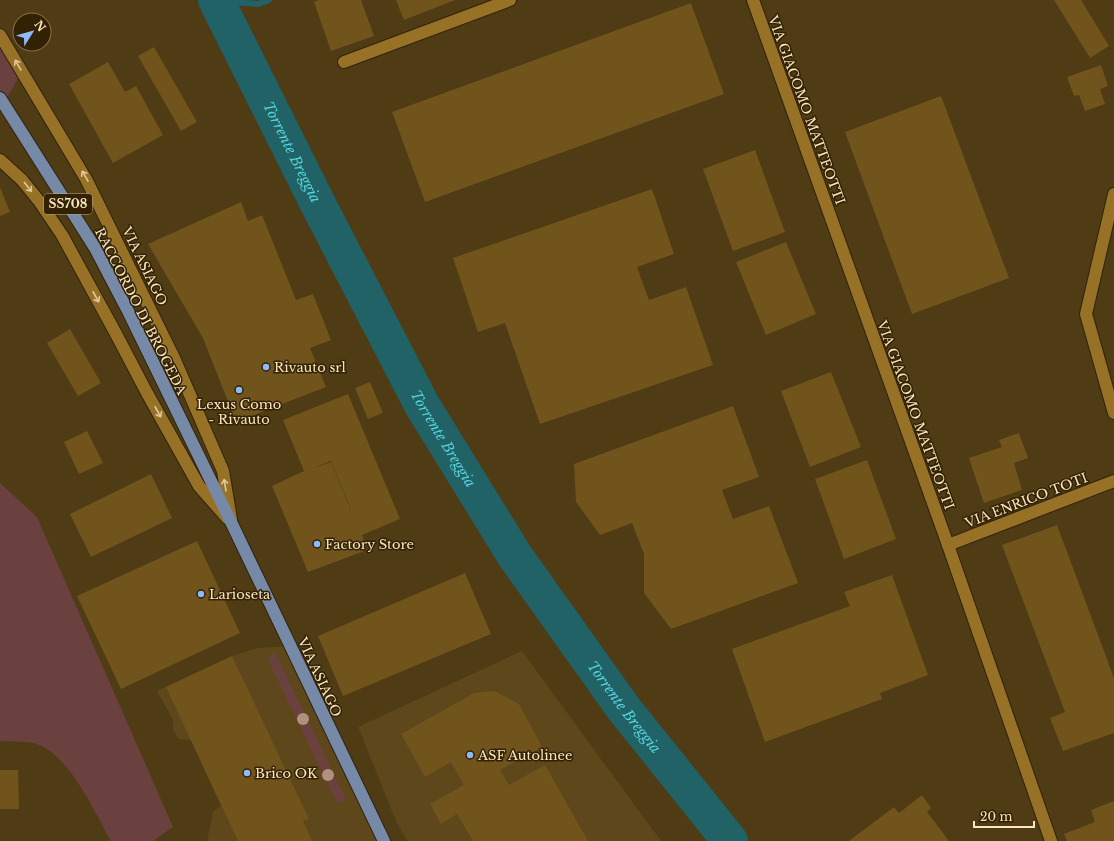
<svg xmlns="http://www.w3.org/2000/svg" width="1114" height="841" viewBox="0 0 1114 841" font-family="'Libre Baskerville',serif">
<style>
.built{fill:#5d471b}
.green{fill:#6b4140}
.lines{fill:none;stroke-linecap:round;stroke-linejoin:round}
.stream{stroke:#206266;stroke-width:6}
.river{stroke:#206266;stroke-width:36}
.building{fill:#70541c;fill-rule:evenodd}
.minor-casing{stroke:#2f230c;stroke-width:14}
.tertiary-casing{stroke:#2f230c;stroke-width:14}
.primary-casing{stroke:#2f230c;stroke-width:14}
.minor{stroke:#977126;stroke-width:12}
.tertiary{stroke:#977126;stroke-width:12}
.primary{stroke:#7689a6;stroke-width:12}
.tree{fill:#af917e}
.oneway{stroke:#e1c89b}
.poi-dot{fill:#90b8fd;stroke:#322203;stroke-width:1.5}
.labels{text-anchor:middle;stroke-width:3;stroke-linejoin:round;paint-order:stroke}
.shield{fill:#322203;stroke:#beaa89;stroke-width:1}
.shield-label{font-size:12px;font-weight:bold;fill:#fae5c2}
.street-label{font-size:13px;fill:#fae5c2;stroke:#322203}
.poi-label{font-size:13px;fill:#fae5c2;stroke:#322203;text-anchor:start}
.water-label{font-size:14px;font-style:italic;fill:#56d5dd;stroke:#322203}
</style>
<rect width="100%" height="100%" fill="#4f3b14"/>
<!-- built -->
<g class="built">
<path d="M290,646L384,841H207L213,811L221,806L191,740L179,739L173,730V720L157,691L232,656L258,648Z"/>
<path d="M522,651L661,841H407L396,821L358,727Z"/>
</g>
<!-- green -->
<g class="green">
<path d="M0,34L24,68L0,110Z"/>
<path d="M0,483L37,517L173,827L153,841H111C94,811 69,753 34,743C24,741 11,742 0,741Z"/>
<path d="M275,652L346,800L337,803L268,660Z"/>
</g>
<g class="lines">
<!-- stream -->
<path class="stream" d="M216,1L258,4L269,0"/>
<!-- river -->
<path class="river" id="s1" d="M216,0L320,208L422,405L515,556L624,709L730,841"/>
</g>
<!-- building -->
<g class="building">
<path d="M319,0H361L374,36L331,51L314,2Z"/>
<path d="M396,0H455L404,20Z"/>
<path d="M1054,0H1081L1109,46L1090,58Z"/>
<path d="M691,3L724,94L425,202L392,112Z"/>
<path d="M154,47L197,122L181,131L138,56Z"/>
<path d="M108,62L125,92L136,86L163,135L113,163L69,84Z"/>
<path d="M1101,65L1108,86L1100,89L1105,104L1085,111L1079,95L1074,96L1067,77Z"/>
<path d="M941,96L1009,278L912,314L845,132Z"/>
<path d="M755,150L785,232L733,251L703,169Z"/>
<path d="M0,187L10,212L0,216Z"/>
<path d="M652,189L674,254L637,267L649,300L686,287L713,365L540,424L505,323L478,332L453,258Z"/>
<path d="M241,202L248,221L262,215L296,300L313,294L331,340L310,348L326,387L236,422L203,338L148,244Z"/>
<path d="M786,242L816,314L766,335L736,262Z"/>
<path d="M70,329L101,383L78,396L47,343Z"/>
<path d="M831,372L861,447L810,467L781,391Z"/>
<path d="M370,382L383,413L368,419L355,388Z"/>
<path d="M348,394L400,519L362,535L367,550L308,572L272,486L304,471L283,420ZM331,461L351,509V510L331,462L311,469Z"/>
<path d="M733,406L759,477L722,490L733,519L769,506L798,583L671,629L644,593V554L632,523L600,535L576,502L574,464Z"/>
<path d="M87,431L103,463L79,474L64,442Z"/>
<path d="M1019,433L1028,458L1014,463L1022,490L984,503L969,458L1002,447L999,440Z"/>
<path d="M867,460L896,539L844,559L815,479Z"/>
<path d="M151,474L172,518L91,557L70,514Z"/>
<path d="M1057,525L1114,678V733L1063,751L1050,718L1065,712L1002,545Z"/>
<path d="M197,541L240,633L121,689L77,596Z"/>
<path d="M465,573L491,634L343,696L318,636Z"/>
<path d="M892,575L928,675L880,693L882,699L765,742L732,649L850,606L844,592Z"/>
<path d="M232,656L309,819L303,821L312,841H238L166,687Z"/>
<path d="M494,691L519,704L542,747L500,770L509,785L545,765L588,841H473L457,814L441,824L430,804L464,785L451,762L425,777L401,734L474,693Z"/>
<path d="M0,770H18L19,809H0Z"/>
<path d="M922,795L931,808L927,812L949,841H849L894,807L899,813Z"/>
<path d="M1114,801V841H1067L1064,834L1095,822L1091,810Z"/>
</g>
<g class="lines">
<!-- minor casing -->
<g class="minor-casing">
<g id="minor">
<path d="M344,62L510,0"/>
<path d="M1114,194L1086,314L1114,413"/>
<path d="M948,545L1114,481"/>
</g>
</g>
<!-- tertiary casing -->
<g class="tertiary-casing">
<g id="tertiary">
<path d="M753,0L948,545L1051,841"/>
<path d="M0,35L86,179L174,358L223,471L231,519"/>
<path d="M0,160L22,180L39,201L62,235L115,332L147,393L199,486L227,518"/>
</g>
</g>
<!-- primary casing -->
<g class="primary-casing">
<path id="primary" d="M0,98L95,248L129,313L232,524L384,841"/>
</g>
<!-- minor -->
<use href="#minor" class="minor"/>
<!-- tertiary -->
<use href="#tertiary" class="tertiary"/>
<!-- primary -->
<use href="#primary" class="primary"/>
</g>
<!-- trees -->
<g class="tree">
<circle cx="303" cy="719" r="6"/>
<circle cx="328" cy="775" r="6"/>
</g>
<!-- one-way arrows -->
<defs><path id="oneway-shaft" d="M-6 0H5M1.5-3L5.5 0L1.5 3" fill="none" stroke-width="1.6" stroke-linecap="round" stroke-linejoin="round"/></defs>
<g class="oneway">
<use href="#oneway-shaft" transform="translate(18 65) rotate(-121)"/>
<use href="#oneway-shaft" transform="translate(85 176) rotate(-120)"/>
<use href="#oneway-shaft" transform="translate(28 187) rotate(52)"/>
<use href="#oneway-shaft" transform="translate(96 297) rotate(61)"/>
<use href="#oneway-shaft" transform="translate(158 412) rotate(61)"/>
<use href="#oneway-shaft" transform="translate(225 485) rotate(-99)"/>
</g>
<!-- markers -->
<g class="poi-dot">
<circle cx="266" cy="367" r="4"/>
<circle cx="239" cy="390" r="4"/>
<circle cx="317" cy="544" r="4"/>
<circle cx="201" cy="594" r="4"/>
<circle cx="470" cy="755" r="4"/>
<circle cx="247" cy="773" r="4"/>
</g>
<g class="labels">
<!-- shield labels -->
<rect class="shield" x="44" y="194" width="48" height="20" rx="3"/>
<g class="shield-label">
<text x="68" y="208">SS708</text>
</g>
<!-- street labels -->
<g class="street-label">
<text transform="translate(807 110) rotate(70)" y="5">VIA GIACOMO MATTEOTTI</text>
<text transform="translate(145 266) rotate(64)" y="5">VIA ASIAGO</text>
<text transform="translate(141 311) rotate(63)" y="5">RACCORDO DI BROGEDA</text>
<text transform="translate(916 415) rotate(70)" y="5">VIA GIACOMO MATTEOTTI</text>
<text transform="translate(1026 500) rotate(-21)" y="5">VIA ENRICO TOTI</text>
<text transform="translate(320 677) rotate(65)" y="5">VIA ASIAGO</text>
</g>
<!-- poi labels -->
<g class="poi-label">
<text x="274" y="372">Rivauto srl</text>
<text x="239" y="409" text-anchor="middle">Lexus Como<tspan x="239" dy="15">- Rivauto</tspan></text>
<text x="325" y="549">Factory Store</text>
<text x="209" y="599">Larioseta</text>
<text x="478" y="760">ASF Autolinee</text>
<text x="255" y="778">Brico OK</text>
</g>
<!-- water labels -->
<g class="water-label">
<text dy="5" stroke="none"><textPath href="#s1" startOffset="170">Torrente Breggia</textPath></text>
<text dy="5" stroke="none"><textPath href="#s1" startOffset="494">Torrente Breggia</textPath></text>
<text dy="5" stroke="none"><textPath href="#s1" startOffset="818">Torrente Breggia</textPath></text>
</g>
</g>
<!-- north arrow -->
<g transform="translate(32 32) rotate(53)"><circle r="19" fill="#322203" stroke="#82704f"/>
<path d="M0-3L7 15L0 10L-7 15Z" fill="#90b8fd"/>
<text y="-6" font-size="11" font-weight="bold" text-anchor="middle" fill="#fae5c2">N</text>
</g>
<!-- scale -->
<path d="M974 821v6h60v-6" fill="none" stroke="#fae5c2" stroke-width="2"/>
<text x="980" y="821" font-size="12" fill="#fae5c2" stroke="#322203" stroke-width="3" paint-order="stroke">20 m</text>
</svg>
